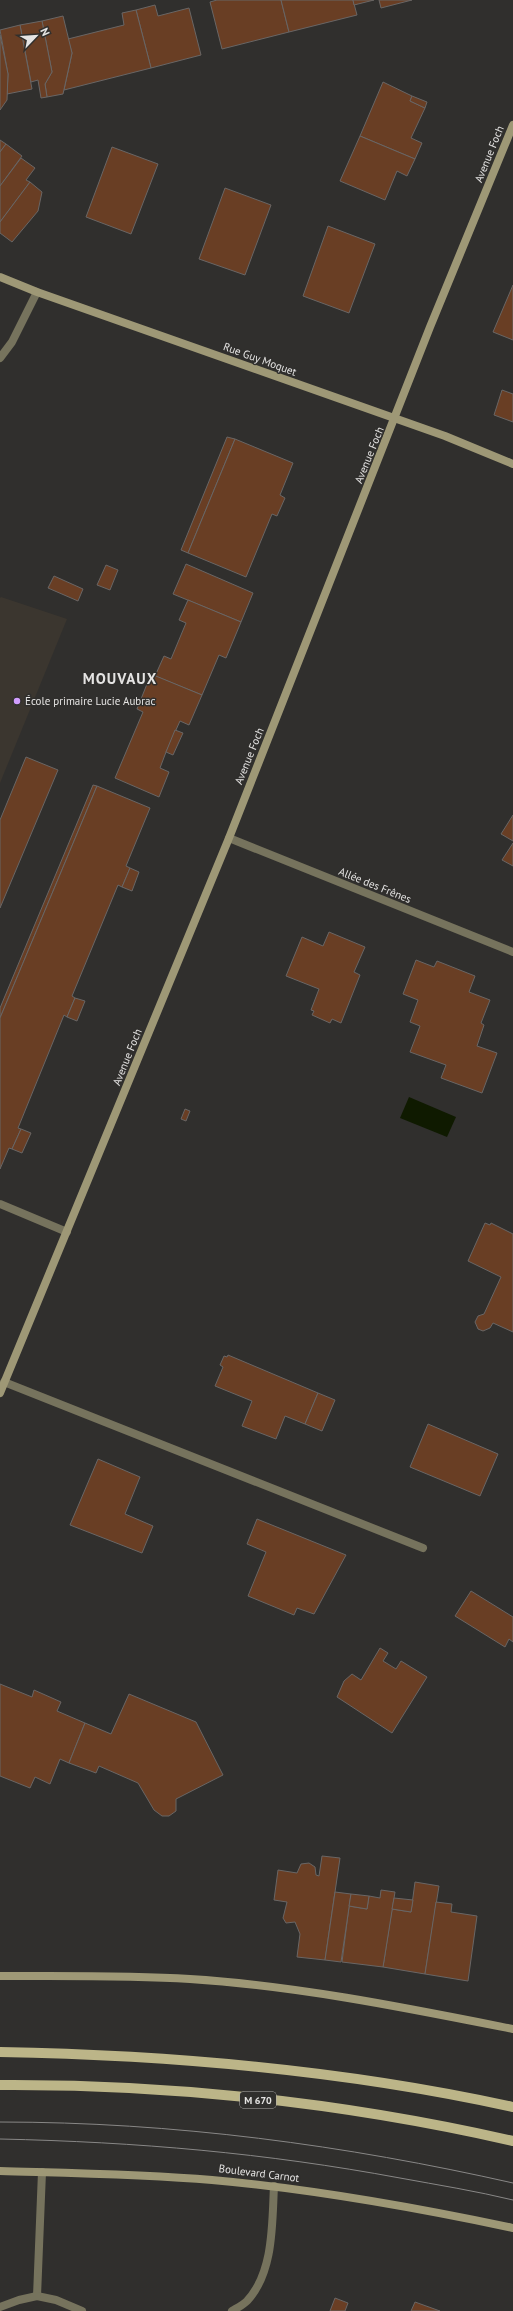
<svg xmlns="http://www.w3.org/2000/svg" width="513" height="2311" viewBox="0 0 513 2311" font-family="'PT Sans',sans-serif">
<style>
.built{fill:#3b362f}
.water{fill:#0f1a00}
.building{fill:#693e24;stroke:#696665}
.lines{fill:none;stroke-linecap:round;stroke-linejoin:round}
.lane{stroke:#76735d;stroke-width:8}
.street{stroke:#76735d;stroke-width:8}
.secondary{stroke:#9e9876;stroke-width:8}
.primary{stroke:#bcb588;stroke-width:10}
.tram{stroke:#888786;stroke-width:1}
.poi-dot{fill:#d19dfe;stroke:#302f2d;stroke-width:1.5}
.labels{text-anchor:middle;stroke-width:3;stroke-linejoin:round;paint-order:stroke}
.shield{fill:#302f2d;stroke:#afaeac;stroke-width:1}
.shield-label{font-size:10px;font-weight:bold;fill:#e5e4e3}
.street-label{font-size:11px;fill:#e5e4e3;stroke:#302f2d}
.poi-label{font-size:11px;fill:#e5e4e3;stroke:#302f2d;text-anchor:start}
.district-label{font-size:15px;font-weight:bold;letter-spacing:1px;fill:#e5e4e3;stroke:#302f2d}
</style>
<rect width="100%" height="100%" fill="#302f2d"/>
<!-- built -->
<path class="built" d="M1,597L67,619L0,783V598Z"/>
<!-- water -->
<path class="water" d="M409,1097L456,1117L447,1137L400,1118Z"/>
<!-- building -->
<g class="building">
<path d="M217,0H281L289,32L222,49L210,2Z"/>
<path d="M281,0H353L357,15L289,32Z"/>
<path d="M353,0H374L354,5Z"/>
<path d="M379,0H412L381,8Z"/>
<path d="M155,5L158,16L189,8L201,55L151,68L136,10Z"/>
<path d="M136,10L151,68L64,90L72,53L68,39L124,25L122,13Z"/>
<path d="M63,16L72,53L63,94L47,97L45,84L52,72L42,21Z"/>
<path d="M42,21L52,72L45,84L47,97L41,98L38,80L31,82L20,25Z"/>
<path d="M20,25L32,89L7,94L8,74L0,30Z"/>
<path d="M0,35L8,74L7,100L0,110Z"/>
<path d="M383,82L412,96L410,101L425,108L411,138L422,143L415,159L360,136Z"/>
<path d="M412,96L427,102L425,108L410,101Z"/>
<path d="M360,136L415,159L407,176L397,171L385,200L340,181Z"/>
<path d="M0,140L6,144L0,152Z"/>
<path d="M6,144L22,156L0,186V152Z"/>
<path d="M112,147L158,164L131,234L86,217Z"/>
<path d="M21,158L35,168L26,180L30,182L0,222V186Z"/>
<path d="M30,182L42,192L38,211L12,242L0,233V222Z"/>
<path d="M225,188L271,205L245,275L199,259Z"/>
<path d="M328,226L375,244L349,313L303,296Z"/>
<path d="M513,285V340L493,332Z"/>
<path d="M502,390L513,394V422L494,415Z"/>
<path d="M227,437L235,439L188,553L181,550Z"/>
<path d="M235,439L293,463L280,495L285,498L277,516L272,514L246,577L188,553Z"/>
<path d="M186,564L253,593L241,622L173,594Z"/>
<path d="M106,565L118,570L110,590L97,585Z"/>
<path d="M54,576L83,589L78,601L48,588Z"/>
<path d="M188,600L241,622L226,658L219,655L202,695L155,676L164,656L171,659L186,623L179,620Z"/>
<path d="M151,674L202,695L189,725L180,721L166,752L160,768L169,772L159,797L115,778L143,712L137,709Z"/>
<path d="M175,730L183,733L173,755L166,752Z"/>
<path d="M26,757L58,770L0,908V820Z"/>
<path d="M93,785L97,786L0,1018V1008Z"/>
<path d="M97,786L150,808L126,866L130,868L122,887L118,885L72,996L75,998L67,1017L64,1015L18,1128L21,1129L12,1149L9,1148L0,1169V1018Z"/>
<path d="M513,815V841L501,834Z"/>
<path d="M513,843V866L502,860Z"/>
<path d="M130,868L139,872L132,891L122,887Z"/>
<path d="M329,932L365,947L354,972L360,975L341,1023L332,1019L330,1023L312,1015L314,1011L311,1010L319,989L286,976L302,937L323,946Z"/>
<path d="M416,960L434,967L437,961L475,976L469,992L490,1000L481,1023L484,1025L477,1046L497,1053L482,1093L441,1078L446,1065L410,1052L420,1026L410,1022L418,1000L403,994Z"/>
<path d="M75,998L85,1001L77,1021L67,1017Z"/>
<path d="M185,1109L190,1111L186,1121L181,1119Z"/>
<path d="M21,1129L31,1133L22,1153L12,1149Z"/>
<path d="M485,1223L490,1225L491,1223L513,1234V1332L493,1323L490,1328L483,1331L478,1329L475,1322L478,1316L484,1314L501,1277L468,1261Z"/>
<path d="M228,1355L318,1393L305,1424L285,1416L276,1439L242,1426L252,1401L215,1386L223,1367L220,1365L224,1356L227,1357Z"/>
<path d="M318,1393L335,1400L322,1431L305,1424Z"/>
<path d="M428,1424L498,1454L480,1496L410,1467Z"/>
<path d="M98,1459L140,1477L125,1514L153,1526L142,1553L70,1525Z"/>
<path d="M257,1519L346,1555L314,1614L297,1608L294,1615L248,1596L266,1552L247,1544Z"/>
<path d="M471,1591L513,1617V1642L509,1639L505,1647L455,1616Z"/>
<path d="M380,1648L388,1653L383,1661L396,1669L401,1661L427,1677L392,1733L337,1697L344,1681L352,1674L361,1680Z"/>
<path d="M0,1684L32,1697L34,1690L61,1702L57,1711L85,1723L69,1763L60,1759L50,1784L35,1777L30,1788L0,1776Z"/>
<path d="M129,1694L196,1722L223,1775L176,1799V1811L169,1816H162L154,1810L138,1783L99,1766L96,1773L69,1763L85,1723L111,1734Z"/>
<path d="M322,1856L340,1858L325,1960L297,1957L300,1934L295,1922L286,1923L283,1918L287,1902L274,1900L278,1870L297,1873L301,1864L309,1863L315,1867L316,1875L319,1876Z"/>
<path d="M415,1882L439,1886L425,1974L383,1967L392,1909L411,1912Z"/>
<path d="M381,1890L395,1892L383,1967L342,1962L349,1906L367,1909L369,1896L380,1898Z"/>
<path d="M335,1892L351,1894L341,1962L325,1960Z"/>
<path d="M351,1894L369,1896L367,1909L349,1906Z"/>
<path d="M394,1898L413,1900L411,1912L392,1909Z"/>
<path d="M436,1902L452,1904L451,1912L477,1916L468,1981L425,1974Z"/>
<path d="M335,2298L348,2303L345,2311H330Z"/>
<path d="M415,2302L440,2311H411Z"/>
</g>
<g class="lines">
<!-- lane -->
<g class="lane">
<path d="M4,1382L423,1548"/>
<path d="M42,2172L37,2296L56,2300L82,2311"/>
<path d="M0,2307L19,2300L37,2296"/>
<path d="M232,2311C237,2308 243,2305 247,2301C274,2272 272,2223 274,2186"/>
</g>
<!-- street -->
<g class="street">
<path d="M0,358L12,342L37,292"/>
<path d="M229,838L513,952"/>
<path d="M0,1204L67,1232"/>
</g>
<!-- secondary -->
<g class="secondary">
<path d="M0,277L37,292L445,436L513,464"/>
<path d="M0,1393L229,838L430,327L513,125"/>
<path d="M0,1976C63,1976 127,1975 190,1979C299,1986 407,2008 513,2029"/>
<path d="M0,2171C70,2173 142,2174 212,2180C313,2189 414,2207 513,2228"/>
</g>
<!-- primary -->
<g class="primary">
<path d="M0,2052C171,2055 345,2070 513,2107"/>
<path d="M0,2085C171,2084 346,2103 513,2141"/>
</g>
<!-- tram -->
<g class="tram">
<path d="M0,2122C173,2122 345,2145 513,2183"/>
<path d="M0,2139C138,2142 265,2153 400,2178C438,2185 476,2191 513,2200"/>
</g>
</g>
<!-- markers -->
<circle class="poi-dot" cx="17" cy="701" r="4"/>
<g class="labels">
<!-- shield labels -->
<rect class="shield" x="240" y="2092" width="36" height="16" rx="3"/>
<g class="shield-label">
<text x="258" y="2104">M 670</text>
</g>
<!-- street labels -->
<g class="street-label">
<text transform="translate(489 154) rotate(-68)" y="4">Avenue Foch</text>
<text transform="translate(260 359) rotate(20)" y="4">Rue Guy Moquet</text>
<text transform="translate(369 455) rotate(-68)" y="4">Avenue Foch</text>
<text transform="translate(249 756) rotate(-68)" y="4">Avenue Foch</text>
<text transform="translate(375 885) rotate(22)" y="4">Allée des Frênes</text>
<text transform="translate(127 1057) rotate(-68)" y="4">Avenue Foch</text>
<text transform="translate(259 2173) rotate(7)" y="4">Boulevard Carnot</text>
</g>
<!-- poi labels -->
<g class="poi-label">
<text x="25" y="705">École primaire Lucie Aubrac</text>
</g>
<!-- district labels -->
<g class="district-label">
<text x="120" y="684">MOUVAUX</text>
</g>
</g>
<!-- north arrow -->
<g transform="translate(36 36) rotate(65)" stroke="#302f2d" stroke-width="3" paint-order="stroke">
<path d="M0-3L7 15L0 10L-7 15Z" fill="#e5e4e3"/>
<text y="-6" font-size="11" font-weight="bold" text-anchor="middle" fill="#e5e4e3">N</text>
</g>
</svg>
